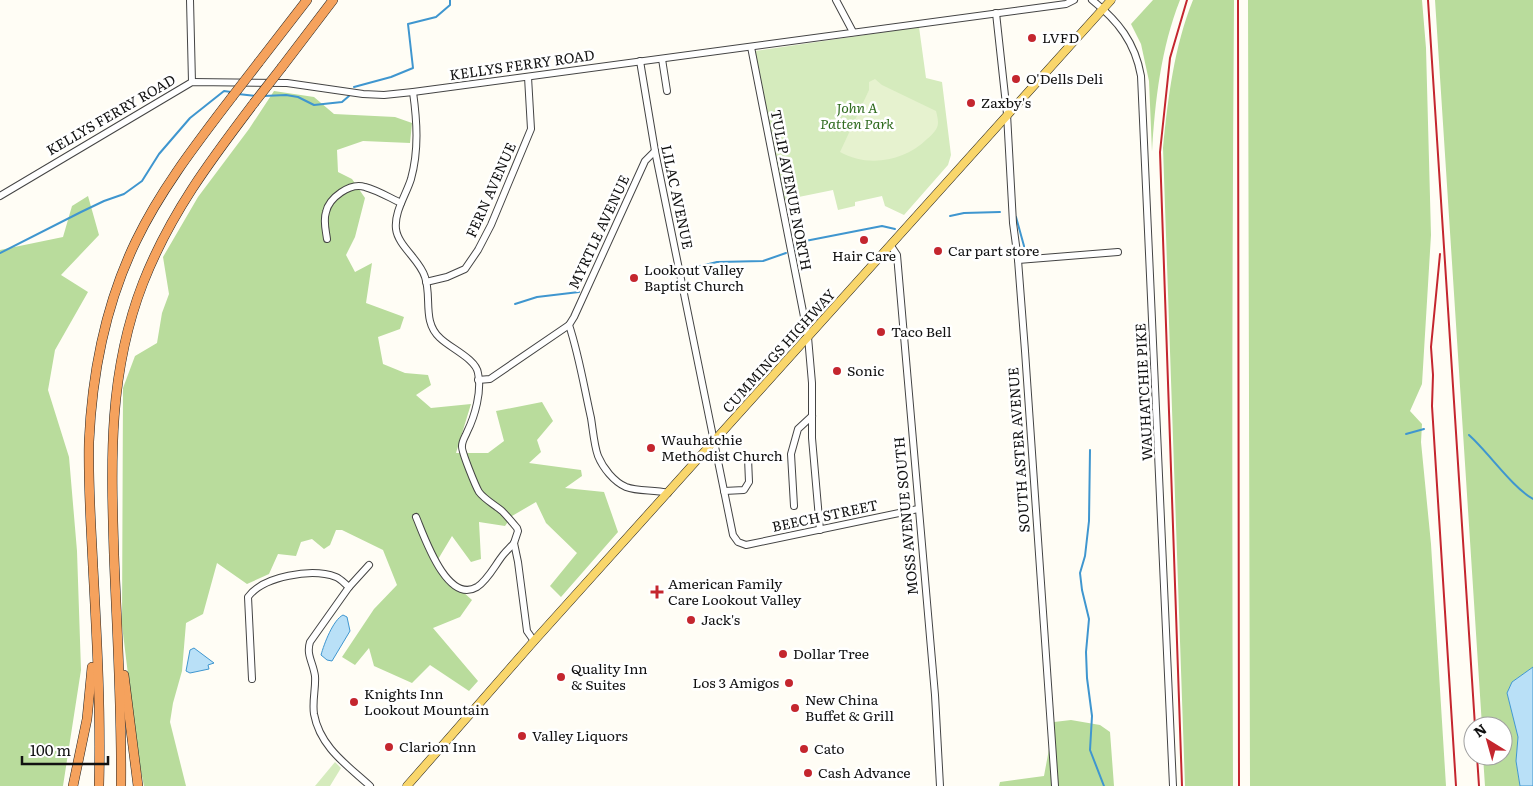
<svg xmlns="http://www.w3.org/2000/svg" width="1533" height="786" viewBox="0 0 1533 786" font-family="Literata,serif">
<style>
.green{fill:#d5ebbd}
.forest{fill:#b9dc9c}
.pitch{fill:#e6f2cf}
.water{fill:#b9e0f7;stroke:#3f96cf}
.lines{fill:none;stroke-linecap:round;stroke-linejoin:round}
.stream{stroke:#3f96cf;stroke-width:2}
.minor-casing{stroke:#444;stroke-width:8}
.major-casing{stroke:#222;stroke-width:9}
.highway-casing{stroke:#222;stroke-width:10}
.minor{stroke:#fff;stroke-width:6}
.major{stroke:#f9d66b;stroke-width:8}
.highway{stroke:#f5a25d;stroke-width:9}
.rail{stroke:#c4262e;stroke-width:2}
.highway-bridge-casing{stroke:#222;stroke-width:10;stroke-linecap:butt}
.highway-bridge{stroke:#f5a25d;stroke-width:9}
.poi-dot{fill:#c4262e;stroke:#fff;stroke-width:2}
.labels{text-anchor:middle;stroke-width:5;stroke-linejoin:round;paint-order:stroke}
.poi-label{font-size:14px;fill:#111;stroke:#fff;text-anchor:start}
.street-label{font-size:14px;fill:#111;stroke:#fff}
.park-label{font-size:14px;font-style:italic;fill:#2f6b1f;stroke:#fff}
</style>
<rect width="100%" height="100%" fill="#fffdf5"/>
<!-- green -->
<g class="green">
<path d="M919,27L926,78L942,82L951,155L948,165L904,215L885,206L882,196L855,202V206L838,210L833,190L784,200L755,51Z"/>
<path d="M335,762L341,768L330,786H315Z"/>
</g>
<!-- forest -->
<g class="forest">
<path d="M1153,0H1180C1161,48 1155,101 1152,152L1149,81L1141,44L1131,24Z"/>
<path d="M1193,0H1234C1232,262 1232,524 1233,786H1185L1163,148C1168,98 1174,47 1193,0Z"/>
<path d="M1248,0H1422L1426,48L1431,235L1422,384L1410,411L1422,424L1421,442L1431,544L1446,786H1250Z"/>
<path d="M1435,0H1533V667L1512,682L1507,693L1518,737L1516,761L1520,786H1485L1483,756H1503V726H1482Z"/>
<path d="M274,91L314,97L334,114L395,117L412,123L410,143L363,141L337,150L338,172L352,179L365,198L355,237L346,255L355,272L372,263L366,303L404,317L400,329L378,337L383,364L405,373L428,375L431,385L416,395L431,408L471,404L456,453H488L504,441L496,411L542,402L553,421L537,440L541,452L529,463L581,470L582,476L565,488L604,492L618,532L561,597L550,586L577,553L546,523L536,502L512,516L505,526L479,522L481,559L471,562L452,536L434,566L472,600L460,617L433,628L478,681L469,691L430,665L412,683L374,666L369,648L355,665L342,657L374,609L397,585L383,550L342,530H336L330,545L324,549L312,539L301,542L296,556L278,554L269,574L247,584L217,563L203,614L186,623L182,671L173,703L170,722L186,786H144L138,757L122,625L123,388L135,356L157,343L162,313L169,294L163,257L198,197L249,129Z"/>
<path d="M88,196L99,235L61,275L88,292L55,350L48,390L69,457L77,551L81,670L63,786H0V250L63,237L72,206Z"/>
<path d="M1071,720L1100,725L1110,732L1114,786H999L1000,782L1044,776L1054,722Z"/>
</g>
<!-- pitch -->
<path class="pitch" d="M875,79L882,85L936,111C937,115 938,119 938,123C938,129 932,135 927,139C905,161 868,168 840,152L869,90V82Z"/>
<!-- water -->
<g class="water">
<path d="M343,615L347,617L350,631L332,661L327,660L321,655C324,644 333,620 343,615Z"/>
<path d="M194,648L214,663L208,665L209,669L190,673L186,671L190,650Z"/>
<path d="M1533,667V786H1520L1516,761L1518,737L1507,693L1512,682Z"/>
</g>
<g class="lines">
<!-- stream -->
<g class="stream">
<path d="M354,87L391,77L413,68L408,24L436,17L450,5V0"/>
<path d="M238,94L256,96"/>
<path d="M263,96L286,95L298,97L314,105L342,102L349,96"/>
<path d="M950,216L964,213L1000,212"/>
<path d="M1016,217L1024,246V257"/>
<path d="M796,251L795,243L882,226L895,229"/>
<path d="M0,253L81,212L104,201L124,194L142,181L159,154L190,118L224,91L231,92"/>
<path d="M688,269L717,262L763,261L786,253"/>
<path d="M515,304L537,297L579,292"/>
<path d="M1406,434L1424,429"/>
<path d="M1469,435C1489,453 1512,487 1533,499"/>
<path d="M1090,450L1089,521L1085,556L1080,573L1082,590L1089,619L1086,652L1087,678L1092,716L1090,750L1104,786"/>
</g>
<!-- minor casing -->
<g class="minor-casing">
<g id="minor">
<path d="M190,0L192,82"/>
<path d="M836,0L853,32"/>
<path d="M1092,0C1118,21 1135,42 1141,76L1173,786"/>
<path d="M996,13L1007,114L1013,223L1018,260L1025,351L1055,786"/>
<path d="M751,47L808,337L812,383V438L820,530"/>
<path d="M662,59L667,91"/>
<path d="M640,61L655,151L733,535L738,542L746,545L918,509"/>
<path d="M413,92C417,121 419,150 411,179C406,195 394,212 396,229C398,246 420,260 425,277C432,297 422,322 440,338C450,348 476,359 478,373C482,391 475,416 467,432C465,437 462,441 462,446C461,451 476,487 479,492C484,499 495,505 502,511C507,516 512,522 517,528L518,531L514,543L518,562L527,631L534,641"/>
<path d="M655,151L645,161L574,317L569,325C579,355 584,387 591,418C593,430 594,445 598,456C603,468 614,482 626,487C639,492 654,489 668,493"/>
<path d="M0,196L192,82L287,83L363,94L384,95L413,92L1066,4L1074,0"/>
<path d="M327,239C326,231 323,221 326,212C329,198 350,182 365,187C377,190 390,198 401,203"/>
<path d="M891,246L897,255L935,695L940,786"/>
<path d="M1018,260L1118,252"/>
<path d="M426,282L447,277L465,269L478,250L491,225L531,129L528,77"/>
<path d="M478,380L490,379L569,325"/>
<path d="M724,491L744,490L749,482L748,458"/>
<path d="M794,506L791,454L798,429L812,416"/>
<path d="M416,517C424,536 447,605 477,587C488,580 495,565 503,555C507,550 511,547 514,543"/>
<path d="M369,565L349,587L310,642C306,655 313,662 315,676C316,688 312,701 314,714C320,747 347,765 370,786"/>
<path d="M252,679L248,597C263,576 312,568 336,577C341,579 345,584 349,587"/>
</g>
</g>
<!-- major casing -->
<g class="major-casing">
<path id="major" d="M407,786L534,641L1111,0"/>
</g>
<!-- highway casing -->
<g class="highway-casing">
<g id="highway">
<path d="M259,62L307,0"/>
<path d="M282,67L333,0"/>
<path d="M124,675L138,786"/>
<path d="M73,786L87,719L92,667"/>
<path d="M99,786C101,713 97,640 93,567C91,525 88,484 89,442C92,374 106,303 136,241C161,189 197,143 232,97"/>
<path d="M121,786C122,709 117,632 114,555C111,460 108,373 143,283C170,214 210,161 254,103"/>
</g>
</g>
<!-- minor -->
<use href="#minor" class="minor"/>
<!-- major -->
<use href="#major" class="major"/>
<!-- highway -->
<use href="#highway" class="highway"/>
<!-- rail -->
<g class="rail">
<path d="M1238,0L1239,786"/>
<path d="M1428,0L1475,726"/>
<path d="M1440,254L1431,347L1433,375L1432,406L1456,786"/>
<path d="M1477,756L1479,786"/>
<path d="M1182,786L1160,152L1170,58L1187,0"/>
</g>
<!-- highway-bridge casing -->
<g class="highway-bridge-casing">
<g id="highway-bridge">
<path d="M232,97L259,62"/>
<path d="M254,103L282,67"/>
</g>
</g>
<!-- highway-bridge -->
<use href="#highway-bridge" class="highway-bridge"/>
</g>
<!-- markers -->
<g class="poi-dot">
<circle cx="1032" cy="38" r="5"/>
<circle cx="1016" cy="79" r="5"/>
<circle cx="971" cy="103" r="5"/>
<circle cx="864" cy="240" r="5"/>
<circle cx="938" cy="251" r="5"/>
<circle cx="634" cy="278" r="5"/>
<circle cx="881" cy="332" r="5"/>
<circle cx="837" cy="371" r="5"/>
<circle cx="651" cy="448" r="5"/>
<path d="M654.5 584.5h5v5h5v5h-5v5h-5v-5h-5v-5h5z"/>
<circle cx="691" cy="620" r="5"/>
<circle cx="783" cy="654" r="5"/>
<circle cx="561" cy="677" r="5"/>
<circle cx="789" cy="683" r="5"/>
<circle cx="354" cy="702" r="5"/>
<circle cx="795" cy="708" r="5"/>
<circle cx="522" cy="736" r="5"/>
<circle cx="389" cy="747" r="5"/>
<circle cx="804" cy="749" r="5"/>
<circle cx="808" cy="773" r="5"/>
</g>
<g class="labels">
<!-- poi labels -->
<g class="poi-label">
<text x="1042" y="43">LVFD</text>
<text x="1026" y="84">O'Dells Deli</text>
<text x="981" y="108">Zaxby's</text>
<text x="948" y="256">Car part store</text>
<text x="864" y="261" text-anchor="middle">Hair Care</text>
<text x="644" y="275">Lookout Valley<tspan x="644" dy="16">Baptist Church</tspan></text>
<text x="891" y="337">Taco Bell</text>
<text x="847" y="376">Sonic</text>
<text x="661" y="445">Wauhatchie<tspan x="661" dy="16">Methodist Church</tspan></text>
<text x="668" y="589">American Family<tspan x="668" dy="16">Care Lookout Valley</tspan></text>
<text x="701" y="625">Jack's</text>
<text x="793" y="659">Dollar Tree</text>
<text x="571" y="674">Quality Inn<tspan x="571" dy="16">&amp; Suites</tspan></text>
<text x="779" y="688" text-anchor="end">Los 3 Amigos</text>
<text x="364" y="699">Knights Inn<tspan x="364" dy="16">Lookout Mountain</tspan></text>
<text x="805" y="705">New China<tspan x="805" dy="16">Buffet &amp; Grill</tspan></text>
<text x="532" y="741">Valley Liquors</text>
<text x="399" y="752">Clarion Inn</text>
<text x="814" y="754">Cato</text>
<text x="818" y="778">Cash Advance</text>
</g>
<!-- street labels -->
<g class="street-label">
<text transform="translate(522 65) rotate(-8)" y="5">KELLYS FERRY ROAD</text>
<text transform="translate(111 115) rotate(-30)" y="5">KELLYS FERRY ROAD</text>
<text transform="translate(491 190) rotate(-66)" y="5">FERN AVENUE</text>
<text transform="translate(791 190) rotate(79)" y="5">TULIP AVENUE NORTH</text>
<text transform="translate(677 197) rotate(78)" y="5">LILAC AVENUE</text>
<text transform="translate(599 232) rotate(-65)" y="5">MYRTLE AVENUE</text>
<text transform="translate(779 351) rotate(-48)" y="5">CUMMINGS HIGHWAY</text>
<text transform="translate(1144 392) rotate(-93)" y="5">WAUHATCHIE PIKE</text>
<text transform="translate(1019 450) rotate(-94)" y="5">SOUTH ASTER AVENUE</text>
<text transform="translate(825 516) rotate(-12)" y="5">BEECH STREET</text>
<text transform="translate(906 516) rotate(-95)" y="5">MOSS AVENUE SOUTH</text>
</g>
<!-- park labels -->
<g class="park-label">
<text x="857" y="113">John A<tspan x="857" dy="16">Patten Park</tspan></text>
</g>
</g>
<!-- north arrow -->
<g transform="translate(1488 741) rotate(323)"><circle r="24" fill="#ffffff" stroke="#a0a0a0"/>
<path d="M0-4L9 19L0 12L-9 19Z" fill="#c4262e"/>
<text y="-8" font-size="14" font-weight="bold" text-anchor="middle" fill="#111111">N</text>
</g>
<!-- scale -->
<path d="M22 756v8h86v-8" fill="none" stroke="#111111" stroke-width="2.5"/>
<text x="30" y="756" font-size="15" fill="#111111" stroke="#ffffff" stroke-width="4" paint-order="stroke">100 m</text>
</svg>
